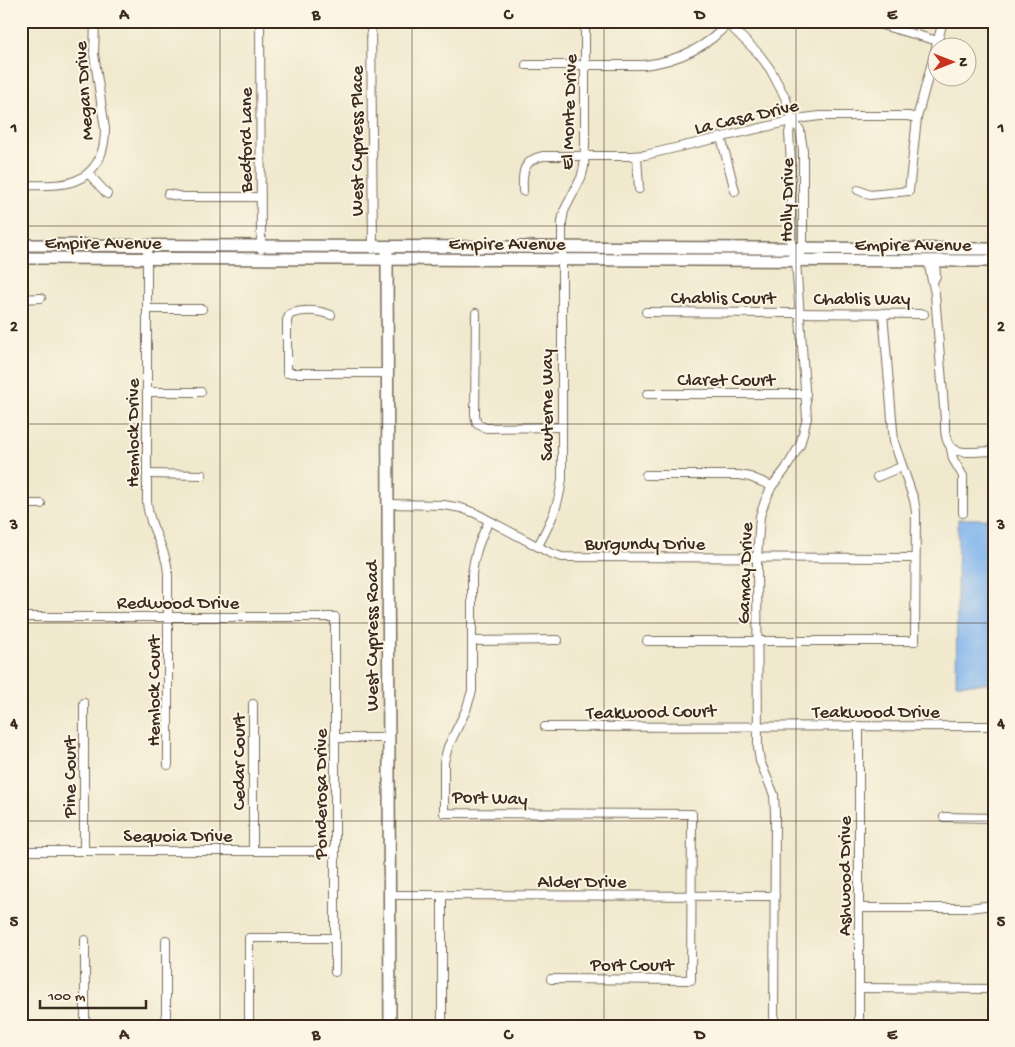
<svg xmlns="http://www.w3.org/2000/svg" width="1015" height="1047" viewBox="0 0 1015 1047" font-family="'Gochi Hand',sans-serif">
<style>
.water{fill:#80b4ed;stroke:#5e6f86}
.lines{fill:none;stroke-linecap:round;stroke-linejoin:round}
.street-casing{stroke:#7a6d5c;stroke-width:10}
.secondary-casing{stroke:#7a6d5c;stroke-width:14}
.street{stroke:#fff;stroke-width:8}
.secondary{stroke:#fff;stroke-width:11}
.grid{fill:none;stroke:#3b2a1e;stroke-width:1;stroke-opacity:0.55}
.labels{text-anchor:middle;stroke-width:4;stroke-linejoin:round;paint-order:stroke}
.street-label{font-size:19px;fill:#3b2a1e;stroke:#fcf5e5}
.neatline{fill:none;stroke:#3b2a1e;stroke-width:2}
.grid-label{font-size:16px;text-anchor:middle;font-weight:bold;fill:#3b2a1e}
</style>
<rect width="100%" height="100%" fill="#fcf5e5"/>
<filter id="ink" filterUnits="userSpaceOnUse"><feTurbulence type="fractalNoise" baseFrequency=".02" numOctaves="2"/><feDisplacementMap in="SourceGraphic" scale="10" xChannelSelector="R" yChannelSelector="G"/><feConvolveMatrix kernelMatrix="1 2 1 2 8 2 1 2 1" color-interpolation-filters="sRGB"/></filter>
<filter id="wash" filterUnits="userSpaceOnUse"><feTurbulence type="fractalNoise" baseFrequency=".0096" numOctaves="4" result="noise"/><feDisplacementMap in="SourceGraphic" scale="20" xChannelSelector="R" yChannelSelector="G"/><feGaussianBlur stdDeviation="1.12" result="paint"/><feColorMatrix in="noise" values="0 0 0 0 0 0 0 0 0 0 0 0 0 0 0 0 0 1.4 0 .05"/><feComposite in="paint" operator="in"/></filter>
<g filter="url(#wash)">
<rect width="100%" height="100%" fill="#f0e9ce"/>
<!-- water -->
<path class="water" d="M958,519H994V684H956Z"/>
</g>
<g filter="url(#ink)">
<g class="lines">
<!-- street casing -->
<g class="street-casing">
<g id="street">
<path d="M260,21L261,249"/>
<path d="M371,21L373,249"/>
<path d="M867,21L938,41"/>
<path d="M728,24L758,53L770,69L786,99L792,120L800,130L803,150V248L801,252"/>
<path d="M526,65H644C677,61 708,47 730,21"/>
<path d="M721,137L735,191"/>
<path d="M637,156L639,189"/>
<path d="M89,174L107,194"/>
<path d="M21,185C50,185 83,190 99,159C104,149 105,140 105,129L94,54L95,21"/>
<path d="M858,190L870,195L909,191L917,118L943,21"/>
<path d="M523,191C522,172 523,160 543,156H631L645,155L804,118L820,116H908L917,118"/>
<path d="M168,194L183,197H260"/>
<path d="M147,246V502C149,529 166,546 168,573V765"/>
<path d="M929,261C929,273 933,282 935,294L945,420C943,459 962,452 994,451"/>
<path d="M933,282L936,276L935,261"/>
<path d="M21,299L41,298"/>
<path d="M147,309H202"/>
<path d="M646,312L924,314"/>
<path d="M476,313L475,415L477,424L486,428L561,427"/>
<path d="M331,315C317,310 304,309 290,314L287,320V373H387"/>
<path d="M147,392H201"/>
<path d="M647,394H806"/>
<path d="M951,449L953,459L963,476V513"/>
<path d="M147,474L202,475"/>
<path d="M646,475H739L750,477L772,486"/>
<path d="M877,477L901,467"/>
<path d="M21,504H41"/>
<path d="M387,504L444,505L461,508L475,513L550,553L562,557L915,558"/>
<path d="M489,521C480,538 474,555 472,574V691L466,710L448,747L444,762V813L692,814L691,980L551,979"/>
<path d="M538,546C550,523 559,506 562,479V222L564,211L581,178L584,167L585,145V21"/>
<path d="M21,617H335V972"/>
<path d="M472,641L558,640"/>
<path d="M647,641H915L916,512L914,500L894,442L883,313"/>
<path d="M84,703V851"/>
<path d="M545,727L994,726"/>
<path d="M335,738H388"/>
<path d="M944,817L994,818"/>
<path d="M21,851H335"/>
<path d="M253,851V704"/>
<path d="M389,895L775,896"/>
<path d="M859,908H968L994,905"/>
<path d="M85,940V1026"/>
<path d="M166,940V1026"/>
<path d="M859,988L994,989"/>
<path d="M249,1026V938H335"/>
<path d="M442,1026V896"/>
<path d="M774,1026L775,813L774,795L760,761L758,748L757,558L760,516L765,501L772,486L785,470L800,445L807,418L796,261L791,248V163L789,133L792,120"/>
<path d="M859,1026V726"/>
</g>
</g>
<!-- secondary casing -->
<g class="secondary-casing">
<g id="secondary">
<path d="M21,245L994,249"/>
<path d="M387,253L390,1026"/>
<path d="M21,258L994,261"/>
</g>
</g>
<!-- street -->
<use href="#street" class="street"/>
<!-- secondary -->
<use href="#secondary" class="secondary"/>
</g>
</g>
<!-- grid -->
<path class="grid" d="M220,21V1026M412,21V1026M604,21V1026M796,21V1026M21,226H994M21,424H994M21,623H994M21,821H994"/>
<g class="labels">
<!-- street labels -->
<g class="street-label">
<text transform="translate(82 91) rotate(-94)" y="7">Megan Drive</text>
<text transform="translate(567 112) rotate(-88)" y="7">El Monte Drive</text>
<text transform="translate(746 115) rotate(-13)" y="7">La Casa Drive</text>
<text transform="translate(244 140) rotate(-90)" y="7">Bedford Lane</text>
<text transform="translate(355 141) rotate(-90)" y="7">West Cypress Place</text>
<text transform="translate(785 200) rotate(-89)" y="7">Holly Drive</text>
<text x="103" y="248">Empire Avenue</text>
<text x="507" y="249">Empire Avenue</text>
<text x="913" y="250">Empire Avenue</text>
<text x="723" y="303">Chablis Court</text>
<text x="862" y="304">Chablis Way</text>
<text x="726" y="385">Claret Court</text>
<text transform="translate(545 405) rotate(-90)" y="7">Sauterne Way</text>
<text transform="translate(131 433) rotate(-90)" y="7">Hemlock Drive</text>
<text x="645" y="549">Burgundy Drive</text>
<text transform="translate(743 573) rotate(-88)" y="7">Gamay Drive</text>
<text x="178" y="608">Redwood Drive</text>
<text transform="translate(370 636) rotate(-90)" y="7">West Cypress Road</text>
<text transform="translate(152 691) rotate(-90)" y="7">Hemlock Court</text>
<text transform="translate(651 710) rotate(-1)" y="7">Teakwood Court</text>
<text x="876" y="717">Teakwood Drive</text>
<text transform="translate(237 762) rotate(-90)" y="7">Cedar Court</text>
<text transform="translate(68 777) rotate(-90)" y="7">Pine Court</text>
<text transform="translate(319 794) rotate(-90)" y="7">Ponderosa Drive</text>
<text transform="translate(490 796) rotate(2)" y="7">Port Way</text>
<text x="178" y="841">Sequoia Drive</text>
<text transform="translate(843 876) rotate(-90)" y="7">Ashwood Drive</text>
<text x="582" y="887">Alder Drive</text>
<text x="632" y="970">Port Court</text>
</g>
</g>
<!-- margin -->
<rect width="1015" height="1047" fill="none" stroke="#fcf5e5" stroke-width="55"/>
<!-- north arrow -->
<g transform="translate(952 62) rotate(90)"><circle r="24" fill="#fcf5e5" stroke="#afa495"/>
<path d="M0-4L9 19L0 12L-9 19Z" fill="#c8321e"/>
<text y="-8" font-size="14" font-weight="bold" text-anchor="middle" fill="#3b2a1e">N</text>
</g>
<!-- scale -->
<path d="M40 1000v8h106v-8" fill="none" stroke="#3b2a1e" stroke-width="2.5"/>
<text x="48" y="1000" font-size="15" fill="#3b2a1e" stroke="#fcf5e5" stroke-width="4" paint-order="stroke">100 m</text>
<rect x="28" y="28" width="960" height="992" class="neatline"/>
<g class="grid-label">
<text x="124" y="19">A</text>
<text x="316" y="19">B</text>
<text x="508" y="19">C</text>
<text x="700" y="19">D</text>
<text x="892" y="19">E</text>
<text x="14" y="132">1</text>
<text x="1001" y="132">1</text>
<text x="14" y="331">2</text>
<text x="1001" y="331">2</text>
<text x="14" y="529">3</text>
<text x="1001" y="529">3</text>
<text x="14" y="728">4</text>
<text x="1001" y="728">4</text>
<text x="14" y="926">5</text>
<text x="1001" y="926">5</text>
<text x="124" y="1039">A</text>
<text x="316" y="1039">B</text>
<text x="508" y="1039">C</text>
<text x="700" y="1039">D</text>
<text x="892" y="1039">E</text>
</g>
</svg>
